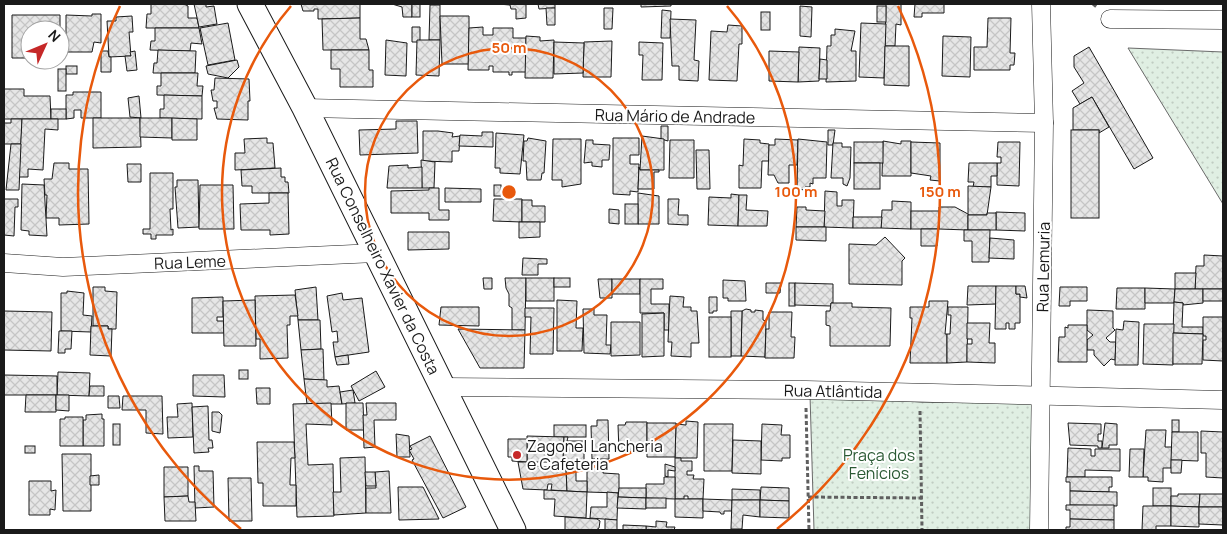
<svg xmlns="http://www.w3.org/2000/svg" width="1227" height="534" viewBox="0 0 1227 534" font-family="Manrope,sans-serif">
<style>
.park{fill:url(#park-dots);stroke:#6a6a6a}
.building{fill:url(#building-cross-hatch);stroke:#1a1a1a}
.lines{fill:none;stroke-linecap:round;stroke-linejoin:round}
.street-casing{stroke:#1a1a1a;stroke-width:19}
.secondary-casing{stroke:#1a1a1a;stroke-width:27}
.path{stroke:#5f5f5f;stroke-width:3;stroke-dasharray:4 2.5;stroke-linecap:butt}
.street{stroke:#fff;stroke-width:18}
.secondary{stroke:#fff;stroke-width:25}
.ring{fill:none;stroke:#e8590c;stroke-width:2.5}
.poi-dot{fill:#c62828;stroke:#fff;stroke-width:2}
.labels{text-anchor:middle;stroke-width:4;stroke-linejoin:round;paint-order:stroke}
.street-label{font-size:16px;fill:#1a1a1a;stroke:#fff}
.poi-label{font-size:16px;fill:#1a1a1a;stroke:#fff;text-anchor:start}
.park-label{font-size:16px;fill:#2b5a34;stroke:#fff}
.centre{fill:#e8590c;stroke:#fff;stroke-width:2.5}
.ring-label{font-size:15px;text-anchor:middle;font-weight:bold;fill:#e8590c;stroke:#fff;stroke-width:4;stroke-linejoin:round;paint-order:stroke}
</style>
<defs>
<pattern id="park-dots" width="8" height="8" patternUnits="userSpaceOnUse" patternTransform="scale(1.25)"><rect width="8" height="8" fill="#e0efe3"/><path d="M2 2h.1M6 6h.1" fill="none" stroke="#c0ccc2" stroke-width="1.8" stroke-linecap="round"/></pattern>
<pattern id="building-cross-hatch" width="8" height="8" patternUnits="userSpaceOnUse" patternTransform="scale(1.25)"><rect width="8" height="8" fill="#e6e6e6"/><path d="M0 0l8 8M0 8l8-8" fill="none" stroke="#c5c5c5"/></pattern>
</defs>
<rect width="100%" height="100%" fill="#fff"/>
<!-- park -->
<g class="park">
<path d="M1128,48L1223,52V204Z"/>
<path d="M810,395L920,402H1035L1033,530H814Z"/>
</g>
<!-- building -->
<g class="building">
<path d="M151,4H184L188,6V18H197L199,28H146L147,14H151Z"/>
<path d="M194,4H206V7L214,6L217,24L199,27Z"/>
<path d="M301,4H360V18L318,19V9H314V11H303Z"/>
<path d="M392,4H412V17H403L402,7Z"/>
<rect x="412" y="4" width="8" height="13"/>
<path d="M498,4H526V18L516,19V9H511L510,5Z"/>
<path d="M526,4H555V8L539,9L538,4Z"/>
<path d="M641,4H671V6L641,7Z"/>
<path d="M886,4H901V25L896,24L895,46H885Z"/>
<path d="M915,4H944V13H922V17H914Z"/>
<path d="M430,5H440V40H429Z"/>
<path d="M800,6L812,7L811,37L800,36Z"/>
<rect x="877" y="6" width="9" height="16"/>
<path d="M546,8H555V25H547Z"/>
<path d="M604,8H613L612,29H604Z"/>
<path d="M662,10L671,11L670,38H661Z"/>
<rect x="761" y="12" width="9" height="18"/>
<path d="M92,14H101V43L94,42L92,52H66V15L92,16Z"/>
<path d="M12,15H60V38H66V45H61V56L60,30H30V58H12Z"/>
<path d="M132,16L133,32H129L131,56L109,57L107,21H116V17Z"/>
<path d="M440,16H469V64H442Z"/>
<path d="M360,18V39H366L369,50H323L322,19Z"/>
<path d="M988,18H1011L1010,53H1015L1014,65H1010V70H974V47H987Z"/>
<path d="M670,19L696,20L694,60L699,61L698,81L679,80V66H672Z"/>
<path d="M228,23L235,60L208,65L200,28Z"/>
<path d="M861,23L886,24L884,78L859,77Z"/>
<path d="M728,25L742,26V44H739L737,81L709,80L711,31L727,32Z"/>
<path d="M412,27H420V40L417,42H412Z"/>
<path d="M483,27V35H493V28H513V38H526V72H512V75H509V72H493V66H489V70H468L469,28Z"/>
<path d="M155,28H199L202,44L191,43L190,51L150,50L151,41H155Z"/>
<path d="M835,29L855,31L851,51H856V81L826,82L827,46H831V35H835Z"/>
<path d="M526,36L540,37V41L554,40L553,78H525Z"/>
<path d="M943,36L971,37L970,77L942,76Z"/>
<path d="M386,40L407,43L406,76L385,75Z"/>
<path d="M417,40H440L439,76L416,75Z"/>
<path d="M612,41L611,77H583L584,42Z"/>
<path d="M554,42L584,43L583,73L554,74Z"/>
<path d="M639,42L663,43L662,80H642L643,55H639Z"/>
<path d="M885,46H909V86L884,85Z"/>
<path d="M799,47L820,48L819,81L798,82Z"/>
<path d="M1089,47L1153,158L1134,169L1092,97L1080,104L1072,91L1084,83L1074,67V56Z"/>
<path d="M158,50L196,51L195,73H153L154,63H157Z"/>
<path d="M331,50H369V70H373V87H340V69H331Z"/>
<path d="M101,51H108L109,57H111V72H101Z"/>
<path d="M135,51L137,70L127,71L125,56H131L130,52Z"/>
<path d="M769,51L799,52L798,82L769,81Z"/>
<path d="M820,59L827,60V79H819Z"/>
<path d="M237,60L239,67L228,78L208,74L206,66Z"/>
<rect x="66" y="66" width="11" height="8"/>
<rect x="58" y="69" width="8" height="22"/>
<path d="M161,73H198L197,86H203L202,96L157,95V86H161Z"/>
<path d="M215,78L249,79L250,101H248V120L217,119L214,108H217V101H213L211,90H214Z"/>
<path d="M4,89H24V96H50L51,119H4Z"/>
<path d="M73,92H101V118H81V110H74V118L66,119V95H73Z"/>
<path d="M164,95L202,96V119L160,118V109H164Z"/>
<path d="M139,96L141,118L130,117L128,98Z"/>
<path d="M1092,97L1109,127L1099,133V130H1073V108Z"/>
<rect x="51" y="109" width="15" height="10"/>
<path d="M93,118H140L141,147L93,148Z"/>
<path d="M140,118H172V138L140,137Z"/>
<path d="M172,118L197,119V140H172Z"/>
<path d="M11,119H22L21,144H4V123H11Z"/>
<path d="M22,119H58V130L45,129L43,170L28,169V177H19Z"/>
<path d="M396,121H417L418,153L360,155L359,130L396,129Z"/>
<path d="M661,126H668V141L661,139Z"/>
<path d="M828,130H835L833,145H828Z"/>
<rect x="1071" y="130" width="28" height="88"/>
<path d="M423,131H438L453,133L452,137L460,136L459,151H452V162L423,161Z"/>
<path d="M482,132H493V147L459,146L460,135L482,136Z"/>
<path d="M496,133L524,135L520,174L500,173V168H495Z"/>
<path d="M642,136L664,139V170H640Z"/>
<path d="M267,138V143H273L275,168L235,170V153H245L244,139Z"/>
<path d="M528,138L546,141L544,173H542L541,180H527L526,161H523L524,141H527Z"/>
<path d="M613,138H639V155H630V164H639L638,192L630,191V195L613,194Z"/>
<path d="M553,139H581V184L562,187V180H552Z"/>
<path d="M744,139L760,140V143L769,144V161H762L761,188H739V165L743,166Z"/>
<path d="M775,139L798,140L797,165H789V183H778L774,175H768L769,145H775Z"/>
<path d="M798,139L827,142L826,178H813V184L810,183V187H805V190L797,189Z"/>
<path d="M586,140H593V144L610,145L609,160H602V167L592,166V162L584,163Z"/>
<path d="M670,140H694V178H669Z"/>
<path d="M883,141L901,144V141H911V176H882Z"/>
<rect x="854" y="142" width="29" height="21"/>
<path d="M911,142L940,143V181L930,180L931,176L911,173Z"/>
<path d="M998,142H1020L1019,186L997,185V163H1001V157H997Z"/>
<path d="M833,143H842V147H851L850,178L847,186L843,184V178H831Z"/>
<path d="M11,144H21L19,190H6Z"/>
<path d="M696,150H709L710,189H697Z"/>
<path d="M421,160L435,162L434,188H422Z"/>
<path d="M54,163H69V169H88L89,224L59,225V218H46L47,195H45L44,179H52Z"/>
<rect x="854" y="163" width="26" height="26"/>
<path d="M969,163H997V176H991V187H973L974,182H968Z"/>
<path d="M127,164H141V182H128Z"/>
<path d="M408,165V168L422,167V188H387L389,166Z"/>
<path d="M639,167L640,170H659V172H654V189H638Z"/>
<path d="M281,168V177H285V182H288L289,193H252V186H242L241,170Z"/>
<path d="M150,173H173V209H170L171,230L173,229V235H156V239H151V234H143V229H150Z"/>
<path d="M177,180H198L199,227L178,228L175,187H177Z"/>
<path d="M22,184L44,185L47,236L29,235V231L21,230Z"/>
<path d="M200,185H233L234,229H199Z"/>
<rect x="494" y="185" width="7" height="11"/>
<path d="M968,186L991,187L987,215H968Z"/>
<path d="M429,188H439V210H449V220H429V213H391V191L429,190Z"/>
<path d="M445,188L481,189V202H445Z"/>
<path d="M825,191L837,192V206H842V200H854L853,228L824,227Z"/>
<path d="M269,193H288L289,234L270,235V230H241L240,204L269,203Z"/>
<path d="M638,193L659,196V224H638Z"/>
<path d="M731,194L739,195L738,226L708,225L709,197L731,198Z"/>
<path d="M739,195H747L746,210L768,211L767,226H738Z"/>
<path d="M4,199H18V207H15L14,236L4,235Z"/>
<path d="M494,199H522V222L493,221Z"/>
<path d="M668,199H679L678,215H688V225L668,224Z"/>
<path d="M522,200H532V206H545V222H522Z"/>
<path d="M892,201L911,202V229L881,228L882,210H892Z"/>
<rect x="625" y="204" width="13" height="20"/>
<path d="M797,207H806V210L825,211L824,227H796Z"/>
<path d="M939,207H955L968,214V230L939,229Z"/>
<path d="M609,209L619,210V224L609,223Z"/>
<rect x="911" y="211" width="28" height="18"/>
<path d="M996,212L1025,213V231L996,230Z"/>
<path d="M987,213H996V230H968V215H987Z"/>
<path d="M853,217H882L881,228H853Z"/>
<path d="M519,222H540V237L519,238Z"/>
<path d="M796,227H826V241L796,240Z"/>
<path d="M921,229H938L937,246H921Z"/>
<path d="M964,230H990L989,262H972V241H964Z"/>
<path d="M408,232H449V249L408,250Z"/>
<path d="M885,237L905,258L902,261V285L849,284V244L876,245Z"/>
<path d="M990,238L1014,240V259L989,258Z"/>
<path d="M1204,255L1223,256V289H1195L1196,266H1204Z"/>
<path d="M523,258L547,259V264H538V275H522Z"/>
<path d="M1175,273H1196L1195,289H1175Z"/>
<path d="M483,278H492V289H484Z"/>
<path d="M505,278H526L525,330H512V308L509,306V294L506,288Z"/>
<rect x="526" y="278" width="28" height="23"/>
<rect x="554" y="278" width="16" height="9"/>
<path d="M598,279H612V298H600Z"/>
<rect x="612" y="279" width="28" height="15"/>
<path d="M640,279H663V289H651V304H669V330H664V313H640Z"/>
<path d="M723,280L745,281L746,301H728V298H723Z"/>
<path d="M766,283H781L780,293H766Z"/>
<rect x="789" y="283" width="6" height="23"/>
<path d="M795,283L833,284V303H831V306L795,305Z"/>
<path d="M968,286H996V304L967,305Z"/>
<path d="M996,286H1016V294H1020V323H1015V329H1009V323H1006V329H995Z"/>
<path d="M1016,286H1025L1027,298L1020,297V294H1016Z"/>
<path d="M93,287H105V291L117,292L116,329H108V326H93Z"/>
<path d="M316,287L318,320H298L295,290Z"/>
<path d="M1060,287H1087V301H1070V306H1059Z"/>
<path d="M1117,288H1145V309H1116Z"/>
<path d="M1145,288L1175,289L1174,303H1145Z"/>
<path d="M1175,289H1203V303L1183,305V303L1174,302Z"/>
<rect x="1203" y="289" width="20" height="12"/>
<path d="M67,291L84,293L83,315L92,316L91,332L61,331V293H67Z"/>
<path d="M342,293L343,300L362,298L369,352L335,357L333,342H338L337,331L332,332L327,296Z"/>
<path d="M295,295L298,316H290V325H287L288,358L260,359V339H256L255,296Z"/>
<path d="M670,296L684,297L683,307H691V311H697L699,343H691V357L671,356L672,342H668Z"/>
<path d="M223,297V317H217V321H224V333H192V298Z"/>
<path d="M709,297H717V311H713V313H709Z"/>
<path d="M255,300L256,346H224L223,301Z"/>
<path d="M557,300L577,301L576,328H583L582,351H557Z"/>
<path d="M929,301H948L945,334H947V363H910L912,318H910V307H929Z"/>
<path d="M1174,302L1183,303L1182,327H1203V334L1173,333Z"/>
<path d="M831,303H852V307L891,308L890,346H830V326L826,325V311H830Z"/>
<path d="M441,307H479V326L439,325Z"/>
<path d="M948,307H968L967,362L947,363V334H950L951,315H948Z"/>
<path d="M525,308H554L553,354H530L531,317H525Z"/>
<path d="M583,309H594V315H607L606,345H611L610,354L584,353Z"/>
<path d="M746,309L751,310V312H755V310L763,311V320L766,321L765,357L741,356L742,311Z"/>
<path d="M1087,310L1113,311V328L1115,330L1106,338L1110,342H1116L1115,360L1111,359L1104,366L1094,355V350H1087V340L1093,335L1087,330Z"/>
<path d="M4,311L52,312L51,351L4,350Z"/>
<path d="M731,311H742L741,356H731Z"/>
<path d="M769,312H792L791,337H795L794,358H765L766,329H769Z"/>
<path d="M664,313V356L642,357V314Z"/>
<rect x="709" y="317" width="22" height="40"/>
<path d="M1203,317H1223V361L1203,360V340H1206V336H1203Z"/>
<path d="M298,320H320L321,349L301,350Z"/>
<path d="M1124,321L1139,322L1138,365H1115L1116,329L1123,330Z"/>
<path d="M611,322H640V355L611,356Z"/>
<path d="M967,323H990L989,343H995V363L967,362V344H972V339H967Z"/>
<path d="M1144,324H1174L1173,365L1143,364Z"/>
<path d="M1068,325H1087V362H1058L1059,337H1065V327L1068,328Z"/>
<path d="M91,326H108V329H112L111,356L90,355Z"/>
<path d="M458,329L525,330L524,368H480Z"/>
<path d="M59,331H72L71,349H65V353H58Z"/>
<path d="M1173,333L1203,334L1202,364H1173Z"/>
<path d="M323,349L324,380L304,379L301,350Z"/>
<path d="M348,355L349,364L337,365L335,357Z"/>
<rect x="239" y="370" width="9" height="9"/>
<path d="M376,371L385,387L359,401L351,386Z"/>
<path d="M58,372L90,373L89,396L57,395Z"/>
<path d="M4,375L57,376V395H4Z"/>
<path d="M193,375H224L225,397L193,396Z"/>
<path d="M304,379L327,380V387L339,386L342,404H307Z"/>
<path d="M90,386H104V396H89Z"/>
<path d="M256,388H270V404H257Z"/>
<path d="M353,390L355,403L342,404L340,392Z"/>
<path d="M26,395H56V412H25Z"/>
<path d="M56,395H69V411L56,410Z"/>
<path d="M108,396H119L120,408H108Z"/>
<path d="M123,396H162L163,434L146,433V410H122Z"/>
<path d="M192,403L193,437L168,438L167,417H178L177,404Z"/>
<path d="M331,403L332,425L306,424L308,465L333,464L334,516L297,517L293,404Z"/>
<path d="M346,403H363L364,430H346Z"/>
<path d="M366,403H396V420H374L375,447L364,448L363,415H367Z"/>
<path d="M208,406L209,440H212L213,448H208L209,452L194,453L192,407Z"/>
<path d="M212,412H219L222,415L220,433L212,431Z"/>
<path d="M102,414V419H104V446H83V420H86V415Z"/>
<path d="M65,417H83V446H60V419H65Z"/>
<path d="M597,420H608L609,459H592L591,426H597Z"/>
<rect x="1172" y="420" width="7" height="12"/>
<path d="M686,421L698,422L697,458H675L676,424L686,425Z"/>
<path d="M626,422H647V452H619L618,425H625Z"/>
<path d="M647,423H676L675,457H647Z"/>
<path d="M1068,423L1101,424V434H1098V441H1102V448H1098V446L1070,445Z"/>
<path d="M1105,423L1117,424V445H1109V448H1102Z"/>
<rect x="113" y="424" width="7" height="21"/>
<path d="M704,424H733L732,471H704Z"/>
<path d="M762,424L782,425L781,435H790V458H782V461L761,460Z"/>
<rect x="554" y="425" width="32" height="12"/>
<path d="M1146,430H1166L1165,447H1172L1171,468H1163V482L1148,481V477H1143Z"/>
<path d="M1201,431L1223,432V478L1206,477V453H1201Z"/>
<path d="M1172,432H1198V461L1171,460Z"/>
<path d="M396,434L409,436L410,457H397Z"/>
<path d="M430,436L466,507L443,518L412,460L414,459L409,450L412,449L410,446Z"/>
<path d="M527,436L564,437L563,462H527Z"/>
<path d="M564,437H568L567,441H584V463L563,462Z"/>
<path d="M508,439H527V462L512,461V457H508Z"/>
<path d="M733,440L761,441V474L732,473Z"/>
<path d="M257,442H294L295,458H291L290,482V485H296V506H263V483H258Z"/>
<rect x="25" y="446" width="10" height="7"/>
<path d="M1068,448L1091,449V456H1095V449H1120V471L1085,470V477H1067Z"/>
<path d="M1130,449H1144L1143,477H1129Z"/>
<path d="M62,454H91V511H63Z"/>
<path d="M365,457L366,513L334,515L333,492H341L340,458Z"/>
<path d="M675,458H681V461H692V471H687V475H694L693,479H704L703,499H688V496H684V499H675Z"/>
<path d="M1171,460H1182L1181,473H1171Z"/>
<path d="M518,462H534L533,466L566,468L567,491L551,490L552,484H548L547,490L523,489Z"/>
<path d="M665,464L675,467V471L668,470V477L665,476Z"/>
<path d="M194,466H199V471H213L214,507L195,508Z"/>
<path d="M587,466H604L603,473L619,474V493L587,492Z"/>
<path d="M164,467H188V496L164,497Z"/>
<path d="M566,468H576V481H587V492L567,491Z"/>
<path d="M389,471L391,513H366V488H376L375,472Z"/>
<path d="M365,472H375L376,486H366Z"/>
<path d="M99,475V485H90V476Z"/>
<path d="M664,477H675V499L646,498V484H664Z"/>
<path d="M1066,477H1112V487H1109V492L1070,491V482H1066Z"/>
<path d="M228,478H251L252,521H229Z"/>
<path d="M29,481H51V491L56,490L55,510L50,509V515H29Z"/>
<path d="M398,487H423L439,519L399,520Z"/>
<path d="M761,487L789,488V501L760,500Z"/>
<path d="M619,488H646V498L618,497Z"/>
<rect x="1153" y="488" width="18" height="18"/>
<path d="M732,489L760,490V500H732Z"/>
<path d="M544,490L587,492L586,518L554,516L555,499H544Z"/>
<path d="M1070,491L1117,492V506L1070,505Z"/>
<path d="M607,492L618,493L617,520L590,518L591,507H607Z"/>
<path d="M1178,494H1200L1199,507L1171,506V496H1178Z"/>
<path d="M1200,494H1223V507H1199Z"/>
<path d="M188,496L189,502H195L196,521H165L164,497Z"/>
<path d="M618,497L646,498V509L617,508Z"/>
<rect x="646" y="498" width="20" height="10"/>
<path d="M675,499H703V518L675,517Z"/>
<path d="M703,499L732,500V511H724V514H721L720,512L703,511Z"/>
<path d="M732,500H760V517L743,515L742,529H731Z"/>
<path d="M760,500L789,501V518L760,517Z"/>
<path d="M1066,505H1114V520L1070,519V510H1066Z"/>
<path d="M1143,506H1171V526H1156V530H1142Z"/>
<path d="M1171,506L1199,507V527L1171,526Z"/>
<path d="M1199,507H1223V525L1199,524Z"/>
<path d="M565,517L597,519L600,521L599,528L596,530H565Z"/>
<path d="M605,519L617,520V530H605Z"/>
<path d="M1070,519L1114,520V530H1066V527H1070Z"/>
<path d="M656,521L667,522L666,527H675L674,530H646V526L656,527Z"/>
<path d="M623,525L646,526V530H623Z"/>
</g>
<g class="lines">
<!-- street casing -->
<g class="street-casing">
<g id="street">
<path d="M1110,19L1223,20"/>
<path d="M305,108L1044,123"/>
<path d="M4,263L63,267L376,253"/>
<path d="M443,387L806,390L1223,400"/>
<path d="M1039,530L1044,123L1041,4"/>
</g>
</g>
<!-- secondary casing -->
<g class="secondary-casing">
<path id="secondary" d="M250,4L305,108L513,530"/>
</g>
<!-- path -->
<g class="path">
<path d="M1093,4L1098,8"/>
<path d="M806,408L809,530"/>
<path d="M920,411L922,530"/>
<path d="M808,497L922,498"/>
</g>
<!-- street -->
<use href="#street" class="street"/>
<!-- secondary -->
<use href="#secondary" class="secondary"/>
</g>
<!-- distance rings -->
<g class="ring">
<circle cx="509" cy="192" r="144"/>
<path d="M727 6A287 287 0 1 1 291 6"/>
<path d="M241 529A431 431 0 0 1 120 6M898 6A431 431 0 0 1 777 529"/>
</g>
<!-- markers -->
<circle class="poi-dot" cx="517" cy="455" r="5"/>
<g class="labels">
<!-- street labels -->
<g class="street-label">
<text transform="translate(675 116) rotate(1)" y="6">Rua Mário de Andrade</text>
<text transform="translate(190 262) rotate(-2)" y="6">Rua Leme</text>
<text transform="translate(383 266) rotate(64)" y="6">Rua Conselheiro Xavier da Costa</text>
<text transform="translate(1043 267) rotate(-89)" y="6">Rua Lemuria</text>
<text transform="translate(833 391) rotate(1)" y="6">Rua Atlântida</text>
</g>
<!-- poi labels -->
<g class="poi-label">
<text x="527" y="452">Zagonel Lancheria<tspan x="527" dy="18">e Cafeteria</tspan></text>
</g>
<!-- park labels -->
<g class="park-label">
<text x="879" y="461">Praça dos<tspan x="879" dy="18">Fenícios</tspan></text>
</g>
</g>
<circle cx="509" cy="192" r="8" class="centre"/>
<g class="ring-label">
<text x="509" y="53">50 m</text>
<text x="796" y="197">100 m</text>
<text x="940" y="197">150 m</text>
</g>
<!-- border -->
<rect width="1227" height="534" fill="none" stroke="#1a1a1a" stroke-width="10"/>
<!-- north arrow -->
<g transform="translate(45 45) rotate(46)"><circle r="24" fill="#ffffff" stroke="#a3a3a3"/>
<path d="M0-4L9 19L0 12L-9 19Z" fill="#c62828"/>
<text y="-8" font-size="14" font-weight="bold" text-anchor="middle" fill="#1a1a1a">N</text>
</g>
</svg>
